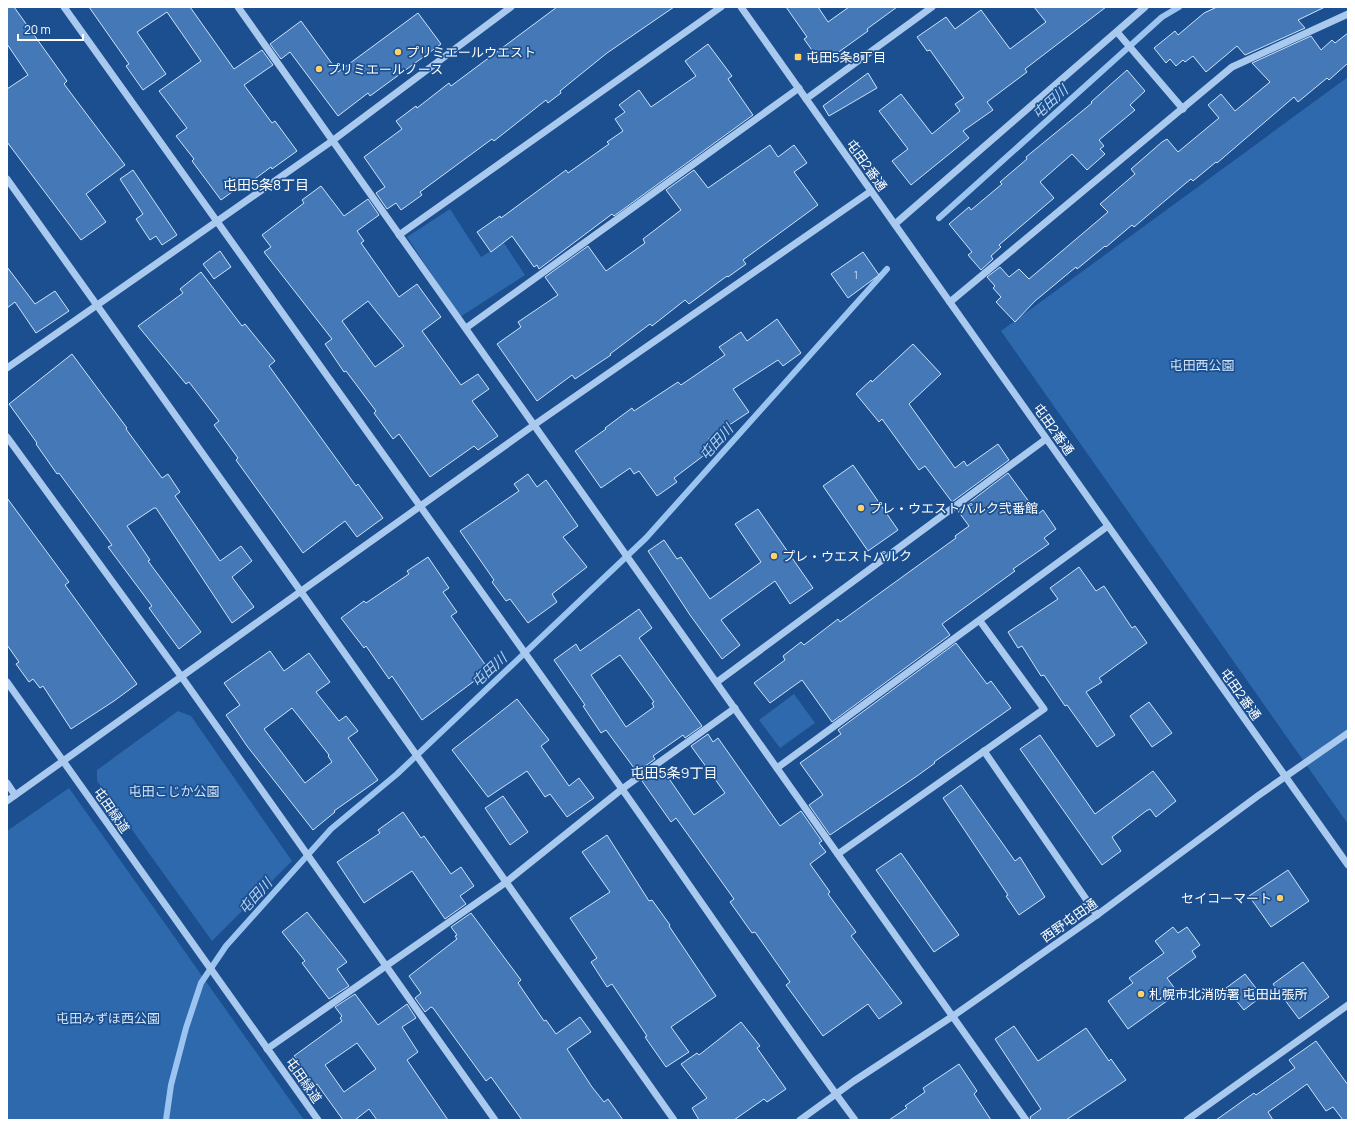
<svg xmlns="http://www.w3.org/2000/svg" width="1355" height="1127" viewBox="0 0 1355 1127" font-family="Manrope,'Noto Sans JP',sans-serif">
<style>
.green{fill:#2e69ad}
.lines{fill:none;stroke-linecap:round;stroke-linejoin:round}
.stream{stroke:#9cc4f0;stroke-width:6}
.building{fill:#4478b7;stroke:#cfe3fa;fill-rule:evenodd}
.minor{stroke:#a9c9ee;stroke-width:7}
.poi-dot{fill:#ffd166;stroke:#1b4f8f;stroke-width:1.5}
.labels{text-anchor:middle;stroke-width:3.5;stroke-linejoin:round;paint-order:stroke}
.number-label{font-size:11px;fill:#d0dded}
.poi-label{font-size:13px;fill:#fff;stroke:#1b4f8f;text-anchor:start}
.street-label{font-size:13px;fill:#fff;stroke:#1b4f8f}
.park-label{font-size:13px;fill:#cfe3fa;stroke:#1b4f8f}
.water-label{font-size:14px;font-style:italic;fill:#b5d3f5;stroke:#1b4f8f}
.neighbourhood-label{font-size:14px;fill:#fff;stroke:#1b4f8f}
</style>
<rect width="100%" height="100%" fill="#1b4f8f"/>
<!-- green -->
<g class="green">
<path d="M1348,77V824L1001,331Z"/>
<path d="M450,209L481,257L504,243L525,275L460,317L407,237Z"/>
<path d="M794,694L815,723L780,748L759,720Z"/>
<path d="M178,711L191,716L292,861L212,941L97,781V770Z"/>
<path d="M69,788L304,1120H7V831Z"/>
</g>
<g class="lines">
<!-- stream -->
<g class="stream">
<path d="M939,218L1162,17L1179,7"/>
<path d="M166,1120L171,1085L186,1028L201,983L226,946L331,829L397,774L646,538L887,269"/>
</g>
</g>
<!-- building -->
<g class="building">
<path d="M7,7H14L67,81L64,84L125,165L86,194L106,222L81,240L7,142V89L28,75L7,44Z"/>
<path d="M89,7H190L234,69L262,50L273,65L244,85L272,123L275,121L297,151L272,169L271,167L252,181L250,179L221,200L192,161L194,159L176,136L187,128L159,91L201,61L167,12L137,32L166,74L143,90L126,66L129,64Z"/>
<path d="M557,7H674L607,53L560,91L561,93L548,103L546,100L494,141L492,139L420,192L422,195L401,210L396,203L387,209L376,193L385,187L364,157L402,129L396,121L416,106L417,108L449,83L451,86Z"/>
<path d="M786,7H818L828,22L849,7H897L867,29L868,31L822,64L804,39L807,37Z"/>
<path d="M1034,7H1106L1025,69L1027,72L987,102L993,110L963,131L969,138L911,185L892,161L908,149L879,111L901,94L932,134L960,111L955,104L964,98L930,50L927,51L917,37L946,17L955,29L981,10L1010,49L1046,22Z"/>
<path d="M1217,7H1325L1298,20L1305,28L1245,55L1237,46L1206,72L1193,56L1185,62L1183,60L1176,66L1170,59L1166,63L1154,48L1175,31L1178,35L1204,13Z"/>
<path d="M418,13L441,44L370,96L368,93L338,116L290,52L281,59L270,44L301,21L338,72Z"/>
<path d="M1348,33V63L1329,80L1327,78L1298,102L1294,97L1217,163L1216,162L1193,181L1191,179L1186,183L1134,227L1132,225L1106,247L1105,246L1077,269L1076,267L1035,301L1015,322L996,302L1001,297L993,288L995,286L987,277L1000,267L1009,277L1019,269L1029,279L1108,212L1100,204L1135,174L1131,169L1162,142L1167,139L1178,152L1219,118L1208,105L1221,94L1235,111L1270,82L1252,63L1311,36L1321,50L1332,40L1335,43Z"/>
<path d="M708,44L732,76L728,79L753,115L614,216L612,214L539,269L537,265L534,267L512,236L491,252L477,232L500,216L501,218L566,170L568,173L609,144L607,142L623,131L615,119L625,112L619,105L639,90L651,107L696,76L685,61Z"/>
<path d="M1127,70L1145,91L1130,105L1135,110L1099,140L1104,146L1100,149L1105,154L1087,170L1072,154L1040,182L1054,198L999,245L1001,247L991,256L993,259L981,270L968,255L972,252L949,224L969,207L971,210L1002,184L1000,182L1027,159L1026,157L1092,103L1091,102Z"/>
<path d="M868,73L877,88L829,116L823,106Z"/>
<path d="M770,145L778,157L794,145L807,163L794,172L818,205L743,260L746,264L728,277L727,276L689,304L685,300L652,326L650,324L610,354L611,355L575,379L572,375L537,401L497,344L521,327L518,322L558,295L545,277L588,246L606,271L645,243L643,239L681,210L666,190L694,170L708,188Z"/>
<path d="M133,170L177,235L162,245L156,236L150,240L136,219L143,214L120,179Z"/>
<path d="M321,186L344,216L368,199L379,215L357,231L364,241L361,243L399,297L417,284L441,317L422,331L461,385L478,374L489,389L472,401L498,436L478,450L474,446L430,477L399,434L393,439L374,413L376,411L346,371L344,372L325,344L332,339L264,252L271,247L262,235L304,203L302,200ZM368,301L404,346L375,367L342,321Z"/>
<path d="M220,251L231,267L214,279L203,264Z"/>
<path d="M863,252L879,275L848,298L831,274Z"/>
<path d="M7,267L35,304L55,291L69,311L36,333L15,302L7,308Z"/>
<path d="M201,272L242,326L245,324L275,361L269,366L356,486L358,484L383,518L357,537L345,521L303,553L236,460L238,458L214,425L219,421L189,382L186,384L138,326L183,293L180,289Z"/>
<path d="M777,319L801,353L783,366L778,360L733,389L749,412L708,439L715,447L674,478L677,482L657,496L639,471L634,474L630,468L601,488L575,451L606,429L605,428L632,408L634,411L678,382L681,385L725,355L719,347L741,332L747,341Z"/>
<path d="M913,344L941,374L909,404L955,468L964,461L967,466L998,444L1009,460L952,502L925,466L919,470L882,419L879,422L856,394L871,380L872,382Z"/>
<path d="M72,354L127,428L126,429L162,478L168,474L180,492L175,496L220,561L241,546L252,561L232,577L254,607L232,623L156,508H154L127,526L150,560L148,561L201,632L179,649L149,608L152,606L108,547L112,545L59,473L57,474L36,444L37,443L9,404Z"/>
<path d="M853,465L898,530L868,551L823,486Z"/>
<path d="M1008,473L1038,514L1043,510L1056,529L1044,538L1049,544L1013,569L1015,571L942,624L950,635L832,722L802,680L770,703L754,683L785,660L783,656L801,642L804,645L838,619L840,622L956,538L955,536L969,526L958,511Z"/>
<path d="M528,474L537,487L546,480L578,526L563,537L587,567L552,594L557,602L528,623L510,599L506,601L492,582L494,580L460,531L519,491L514,484Z"/>
<path d="M7,498L69,582L65,585L137,684L114,701L71,729L43,686L40,688L33,679L29,682L16,664L19,662L7,645Z"/>
<path d="M758,509L813,588L790,604L775,581L721,620L740,645L722,659L690,615L648,551L664,540L677,559L681,557L710,599L761,562L735,524Z"/>
<path d="M428,557L449,588L443,592L457,612L451,616L489,670L422,720L392,676L389,679L366,646L364,648L341,618L364,601L366,603L409,574L407,571Z"/>
<path d="M1079,567L1096,591L1104,586L1132,628L1135,626L1147,643L1099,678L1102,682L1086,692L1115,735L1097,747L1067,705L1065,706L1044,675L1041,676L1022,646L1018,648L1008,632L1058,599L1050,588Z"/>
<path d="M639,609L652,628L639,638L702,726L685,738L683,735L653,756L655,759L637,772L606,730L601,733L583,706L585,705L554,660L576,644L580,651ZM620,655L654,702L652,703L654,707L626,727L591,675Z"/>
<path d="M956,643L987,684L991,681L1011,708L934,762L935,763L917,776L830,835L809,805L823,795L800,763L841,734L838,730Z"/>
<path d="M270,651L284,671L309,653L330,682L316,692L339,721L346,716L358,731L348,738L378,780L334,811L335,812L313,830L247,746L226,715L240,705L224,683ZM292,708L329,755L328,756L332,762L305,783L264,729Z"/>
<path d="M517,699L549,740L541,746L569,786L579,778L594,798L567,817L550,794L545,797L527,771L488,797L452,750Z"/>
<path d="M1149,702L1172,733L1152,747L1130,716Z"/>
<path d="M708,734L713,742L718,738L780,826L801,811L822,841L819,843L826,852L810,864L830,892L828,894L856,932L851,936L902,1003L879,1019L868,1004L823,1036L786,985L790,982L755,932L752,933L730,902L734,899L676,818L671,822L642,781L661,767L694,815L725,793L691,746Z"/>
<path d="M1040,735L1095,814L1153,771L1176,801L1156,817L1150,809L1146,811L1112,837L1121,851L1102,865L1020,749Z"/>
<path d="M961,785L1015,861L1020,857L1045,897L1019,915L1006,896L1008,895L943,798Z"/>
<path d="M503,796L528,832L510,845L485,808Z"/>
<path d="M403,812L421,838L424,836L451,874L461,867L474,886L460,896L466,904L445,919L412,871L364,903L337,862L380,833L378,830Z"/>
<path d="M607,835L649,901L652,900L670,925L669,926L716,996L671,1027L689,1052L666,1067L645,1037L647,1036L612,984L607,987L591,962L597,958L570,918L610,892L582,852Z"/>
<path d="M901,853L959,935L934,952L876,870Z"/>
<path d="M1288,870L1309,901L1271,927L1249,896Z"/>
<path d="M307,912L347,962L337,969L349,986L329,999L302,963L305,961L282,932Z"/>
<path d="M471,913L521,980L518,983L544,1021L546,1020L556,1034L580,1017L591,1032L567,1049L592,1087L604,1102L608,1099L623,1120H522L491,1077L486,1081L433,1008L431,1007L425,1012L415,998L421,993L409,976L457,939L455,936L457,935L451,927Z"/>
<path d="M1173,927L1178,933L1187,927L1200,945L1192,951L1196,957L1167,978L1178,993L1128,1029L1108,1001L1133,983L1129,978L1164,953L1155,941Z"/>
<path d="M1303,962L1329,997L1299,1019L1273,984Z"/>
<path d="M1245,974L1262,996L1244,1010L1226,988Z"/>
<path d="M355,994L378,1025L407,1004L416,1018L402,1027L418,1052L407,1060L448,1120H377L369,1109L355,1120H343L317,1084L315,1086L294,1056L342,1021L340,1018L342,1016L335,1007ZM357,1043L376,1069L344,1092L325,1065Z"/>
<path d="M741,1022L760,1046L757,1048L786,1089L767,1102L764,1099L734,1120H699L692,1108L707,1098L681,1064L697,1053L699,1055Z"/>
<path d="M1014,1026L1038,1061L1086,1028L1109,1061L1111,1059L1126,1080L1066,1120H1031L1030,1117L1041,1109L995,1039Z"/>
<path d="M1316,1041L1348,1085V1120H1343L1333,1107L1326,1111L1307,1084L1268,1112L1273,1120H1216L1254,1093L1256,1095L1295,1068L1289,1060Z"/>
<path d="M959,1064L977,1091L974,1094L991,1120H889L907,1108L905,1106L925,1092L923,1088Z"/>
</g>
<g class="lines">
<!-- minor -->
<g class="minor">
<path d="M64,7C248,269 438,527 622,789C700,899 775,1012 855,1120"/>
<path d="M238,7L1026,1120"/>
<path d="M741,7L1348,865"/>
<path d="M1117,32L1183,109"/>
<path d="M806,99L932,7"/>
<path d="M7,179L314,610L674,1120"/>
<path d="M895,224L1145,7"/>
<path d="M399,235L721,7"/>
<path d="M950,302L1232,67L1348,14"/>
<path d="M466,328L799,88"/>
<path d="M7,368L332,141L511,7"/>
<path d="M7,437L181,676L495,1120"/>
<path d="M7,682L318,1120"/>
<path d="M717,682L1046,439"/>
<path d="M984,751L1097,915"/>
<path d="M777,768L1108,526"/>
<path d="M7,783L15,795"/>
<path d="M7,801L534,425L871,191"/>
<path d="M838,854L1044,709L980,621"/>
<path d="M267,1049L505,883L622,789L735,708"/>
<path d="M800,1120L854,1081L953,1016L1097,915L1259,795L1348,733"/>
<path d="M1187,1120L1348,1005"/>
</g>
</g>
<!-- markers -->
<g class="poi-dot">
<circle cx="398" cy="52" r="4"/>
<rect x="794" y="53" width="8" height="8" rx="2"/>
<circle cx="319" cy="69" r="4"/>
<circle cx="861" cy="508" r="4"/>
<circle cx="774" cy="556" r="4"/>
<circle cx="1280" cy="898" r="4"/>
<circle cx="1141" cy="994" r="4"/>
</g>
<g class="labels">
<!-- number labels -->
<g class="number-label">
<text x="856" y="279">1</text>
</g>
<!-- poi labels -->
<g class="poi-label">
<text x="406" y="57">プリミエールウエスト</text>
<text x="806" y="62">屯田5条8丁目</text>
<text x="327" y="74">プリミエールノース</text>
<text x="869" y="513">プレ・ウエストパルク弐番館</text>
<text x="782" y="561">プレ・ウエストパルク</text>
<text x="1272" y="903" text-anchor="end">セイコーマート</text>
<text x="1149" y="999">札幌市北消防署 屯田出張所</text>
</g>
<!-- street labels -->
<g class="street-label">
<text transform="translate(867 165) rotate(55)" y="5">屯田2番通</text>
<text transform="translate(1054 429) rotate(55)" y="5">屯田2番通</text>
<text transform="translate(1241 694) rotate(55)" y="5">屯田2番通</text>
<text transform="translate(112 810) rotate(55)" y="5">屯田緑道</text>
<text transform="translate(1069 920) rotate(-35)" y="5">西野屯田通</text>
<text transform="translate(304 1080) rotate(55)" y="5">屯田緑道</text>
</g>
<!-- park labels -->
<g class="park-label">
<text x="1202" y="370">屯田西公園</text>
<text x="174" y="796">屯田こじか公園</text>
<text x="108" y="1023">屯田みずほ西公園</text>
</g>
<!-- water labels -->
<g class="water-label">
<text transform="translate(1050 102) rotate(-42)" y="5">屯田川</text>
<text transform="translate(716 442) rotate(-48)" y="5">屯田川</text>
<text transform="translate(489 670) rotate(-43)" y="5">屯田川</text>
<text transform="translate(255 896) rotate(-48)" y="5">屯田川</text>
</g>
<!-- neighbourhood labels -->
<g class="neighbourhood-label">
<text x="266" y="190">屯田5条8丁目</text>
<text x="674" y="778">屯田5条9丁目</text>
</g>
</g>
<!-- border -->
<rect width="1355" height="1127" fill="none" stroke="#ffffff" stroke-width="16"/>
<!-- scale -->
<path d="M18 34v6h65v-6" fill="none" stroke="#ffffff" stroke-width="2"/>
<text x="24" y="34" font-size="12" fill="#ffffff" stroke="#1b4f8f" stroke-width="3" paint-order="stroke">20 m</text>
</svg>
